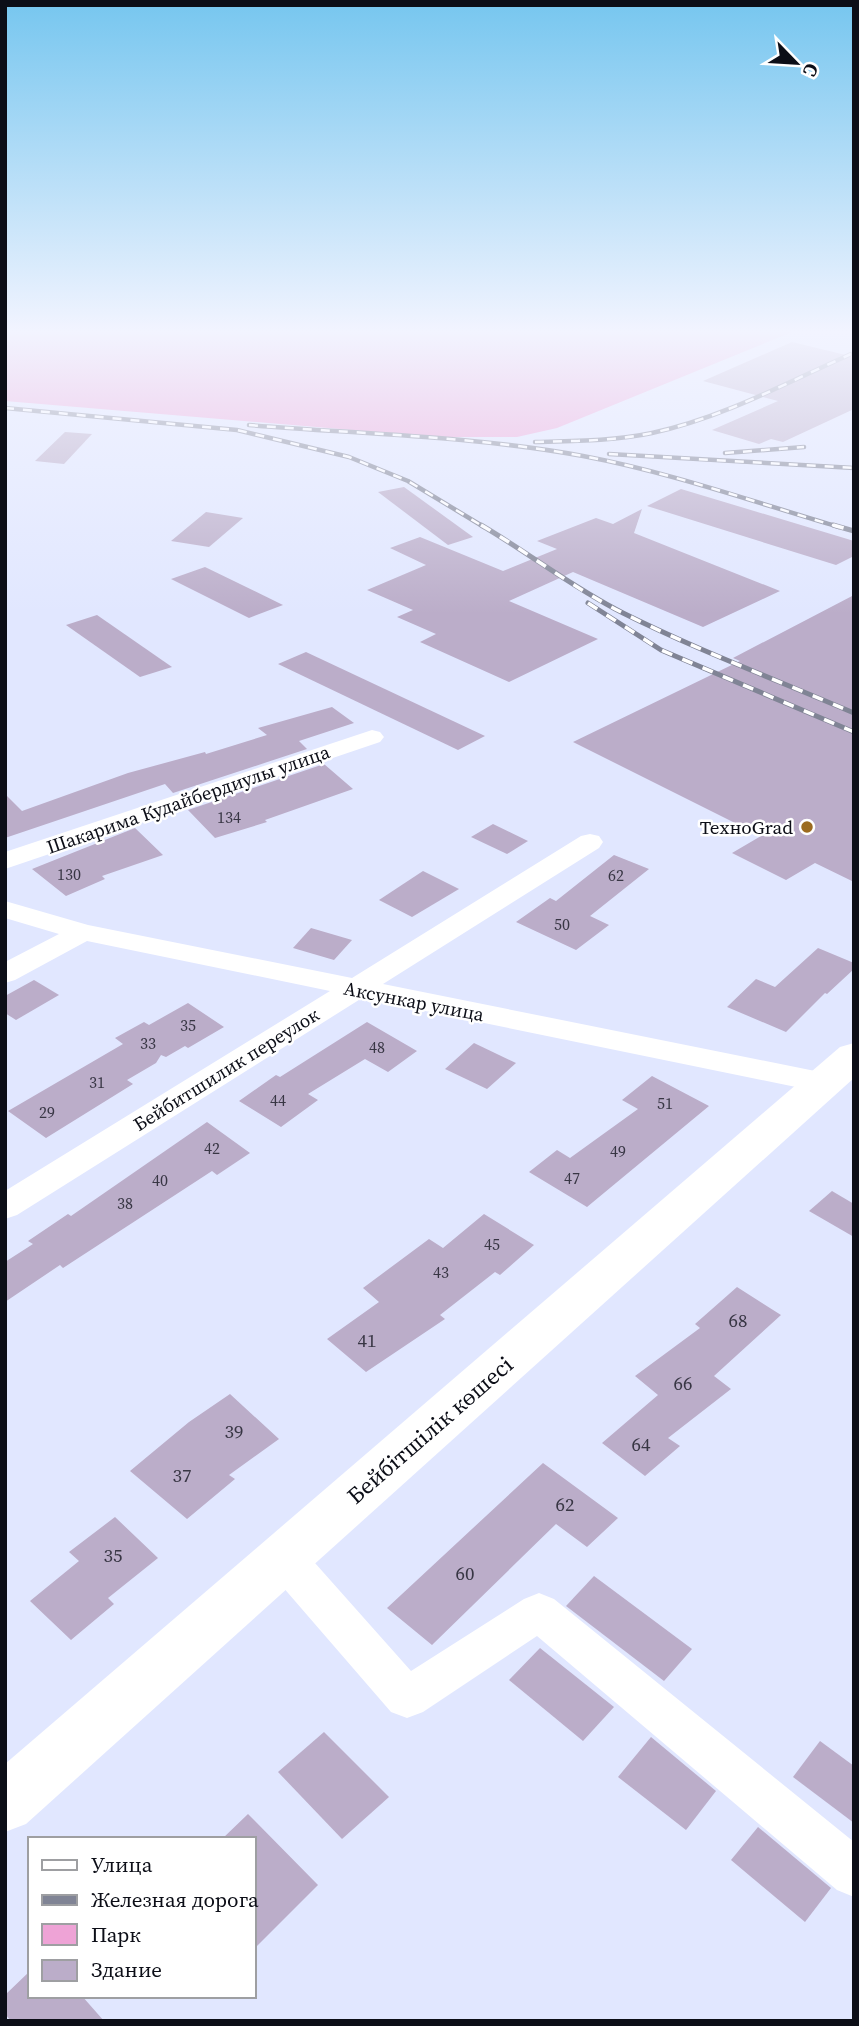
<svg xmlns="http://www.w3.org/2000/svg" width="859" height="2026" viewBox="0 0 859 2026" font-family="'Source Serif 4',serif">
<style>
.green{fill:#eea3d6}
.building{fill:#bbadc9}
.lines{fill:none;stroke-linecap:round;stroke-linejoin:round}
.minor{fill:#fff;fill-rule:evenodd}
.tertiary{fill:#fff;fill-rule:evenodd}
.rail-far1-casing{stroke:#808495;stroke-width:4.5}
.rail-casing{stroke:#808495;stroke-width:5}
.rail-far1{stroke:#fff;stroke-width:2.5;stroke-dasharray:9;stroke-linecap:butt}
.rail{stroke:#fff;stroke-width:3.5;stroke-dasharray:11;stroke-linecap:butt}
.poi-dot{fill:#9c6b1f;stroke:#fff;stroke-width:2.5}
.labels{text-anchor:middle;stroke-width:5;stroke-linejoin:round;paint-order:stroke}
.number-label{font-size:16px;fill:#383644}
.street-label{font-size:19px;fill:#0c0e17;stroke:#fff}
.poi-label{font-size:19px;fill:#0c0e17;stroke:#fff;text-anchor:end}
.near-number-label{font-size:19px;fill:#383644}
.near-street-label{font-size:23px;fill:#0c0e17;stroke:#fff}
</style>
<rect width="100%" height="100%" fill="#e1e7ff"/>
<!-- green -->
<path class="green" d="M5,330H797L557,428L517,437H435L5,401Z"/>
<!-- building -->
<g class="building">
<path d="M792,342L854,357V409L783,442L771,439L759,444L712,430L778,401L703,381Z"/>
<path d="M65,432L92,434L64,464L35,461Z"/>
<path d="M404,487L473,537L448,545L378,492Z"/>
<path d="M681,489L854,541V556L836,565L647,506Z"/>
<path d="M642,509L634,533L780,591L703,627L573,572L509,601L598,639L509,682L420,642L436,634L397,617L413,610L367,590L426,565L390,548L420,537L503,571L557,549L537,541L596,518L613,524Z"/>
<path d="M206,512L243,518L209,547L171,541Z"/>
<path d="M205,567L283,605L249,618L171,579Z"/>
<path d="M854,595V882L815,863L786,880L732,853L761,836L573,742L740,661L733,658Z"/>
<path d="M97,615L172,667L140,677L66,625Z"/>
<path d="M306,652L485,736L458,750L278,664Z"/>
<path d="M332,707L354,723L299,741L307,749L173,793L165,784L5,838V794L22,811L128,773L205,752L206,754L267,735L258,728Z"/>
<path d="M324,764L353,789L265,820L267,822L215,838L188,810Z"/>
<path d="M493,824L528,841L507,854L471,837Z"/>
<path d="M135,828L163,855L102,876L105,879L66,896L32,869Z"/>
<path d="M614,855L649,869L590,916L609,925L576,950L516,922L550,898L556,901Z"/>
<path d="M423,871L459,889L412,917L379,900Z"/>
<path d="M311,928L352,940L334,960L293,948Z"/>
<path d="M818,948L854,963V969L827,994L825,993L786,1032L727,1007L756,979L775,987Z"/>
<path d="M34,980L59,995L16,1020L5,1013V996Z"/>
<path d="M188,1003L224,1027L188,1048L185,1046L166,1057L161,1055L156,1063L127,1080L133,1084L46,1138L8,1111L123,1044L115,1038L144,1022L149,1025Z"/>
<path d="M367,1022L417,1051L388,1072L365,1059L308,1094L318,1100L281,1127L239,1101L276,1075L280,1077Z"/>
<path d="M474,1043L516,1063L487,1089L445,1069Z"/>
<path d="M652,1076L709,1106L587,1207L529,1172L557,1150L570,1158L638,1109L622,1100Z"/>
<path d="M207,1122L250,1153L217,1175L212,1171L63,1268L60,1265L5,1302V1262L33,1244L28,1241L68,1214L71,1216Z"/>
<path d="M832,1191L854,1204V1237L809,1211Z"/>
<path d="M484,1214L534,1245L500,1275L495,1272L440,1315L445,1319L366,1372L327,1339L379,1302L363,1288L429,1239L443,1248Z"/>
<path d="M737,1287L781,1315L714,1376L731,1389L668,1438L680,1446L645,1476L602,1443L658,1395L635,1376L700,1328L695,1324Z"/>
<path d="M230,1394L279,1439L229,1475L235,1479L187,1519L130,1471L189,1422Z"/>
<path d="M543,1463L618,1518L587,1547L556,1524L432,1645L387,1608Z"/>
<path d="M115,1517L158,1558L108,1598L114,1604L71,1640L30,1601L79,1561L69,1552Z"/>
<path d="M594,1576L692,1649L664,1681L566,1606Z"/>
<path d="M540,1648L614,1707L583,1741L509,1680Z"/>
<path d="M324,1732L389,1797L342,1839L278,1772Z"/>
<path d="M651,1737L716,1791L686,1830L618,1777Z"/>
<path d="M820,1741L854,1766V1823L793,1777Z"/>
<path d="M248,1814L318,1885L254,1949V1839H222Z"/>
<path d="M758,1827L831,1888L805,1922L731,1860Z"/>
<path d="M30,1971V1996H82L104,2021H11L5,2014V1995Z"/>
</g>
<g class="lines">
<!-- minor -->
<g class="minor">
<path d="M372,730L380,732L384,737L380,742L5,869V852Z"/>
<path d="M590,834L599,836L603,842L599,848L383,984L825,1073L836,1076L841,1083L836,1090L825,1093L362,998L17,1215L5,1219V1191L330,991L87,941L15,980L5,983V962L59,934L5,918V901L88,925L352,978L581,836Z"/>
<path d="M284,1540L299,1545L411,1671L524,1599L539,1593L554,1599L854,1842V1897L837,1890L537,1636L423,1712L407,1718L391,1712L269,1571L263,1558L269,1545Z"/>
</g>
<!-- tertiary -->
<path class="tertiary" d="M854,1043V1078L26,1824L5,1832V1764L840,1047Z"/>
<!-- rail-far1 casing -->
<g class="rail-far1-casing">
<g id="rail-far1">
<path d="M5,408L237,430L349,457L408,481L484,527"/>
<path d="M249,425C359,434 474,436 583,456C669,472 754,502 839,527"/>
<path d="M535,442C574,441 614,441 652,433C722,418 786,383 851,354"/>
<path d="M725,453L804,447"/>
<path d="M609,454L854,468"/>
</g>
</g>
<!-- rail casing -->
<g class="rail-casing">
<g id="rail">
<path d="M481,525C529,553 573,588 623,613C697,650 777,680 854,713"/>
<path d="M833,525L854,531"/>
<path d="M588,603L661,650L854,732"/>
</g>
</g>
<!-- rail-far1 -->
<use href="#rail-far1" class="rail-far1"/>
<!-- rail -->
<use href="#rail" class="rail"/>
</g>
<!-- sky -->
<linearGradient id="sky" x2="0" y2="1"><stop stop-color="#76c6ef"/><stop offset="0.54" stop-color="#f2f4ff"/><stop offset="1" stop-color="#f2f4ff" stop-opacity="0"/></linearGradient>
<rect width="859" height="614" fill="url(#sky)"/>
<!-- markers -->
<circle class="poi-dot" cx="807" cy="827" r="7"/>
<g class="labels">
<!-- number labels -->
<g class="number-label">
<text x="229" y="823">134</text>
<text x="69" y="880">130</text>
<text x="616" y="881">62</text>
<text x="562" y="930">50</text>
<text x="188" y="1031">35</text>
<text x="148" y="1049">33</text>
<text x="377" y="1053">48</text>
<text x="97" y="1088">31</text>
<text x="278" y="1106">44</text>
<text x="665" y="1109">51</text>
<text x="47" y="1118">29</text>
<text x="212" y="1154">42</text>
<text x="618" y="1157">49</text>
<text x="572" y="1184">47</text>
<text x="160" y="1186">40</text>
<text x="125" y="1209">38</text>
<text x="492" y="1250">45</text>
<text x="441" y="1278">43</text>
</g>
<!-- street labels -->
<g class="street-label">
<text transform="translate(188 799) rotate(-19)" y="7">Шакарима Кудайбердиулы улица</text>
<text transform="translate(414 1001) rotate(11)" y="7">Аксункар улица</text>
<text transform="translate(226 1069) rotate(-32)" y="7">Бейбитшилик переулок</text>
</g>
<!-- poi labels -->
<g class="poi-label">
<text x="793" y="834">ТехноGrad</text>
</g>
<!-- near-number labels -->
<g class="near-number-label">
<text x="738" y="1327">68</text>
<text x="367" y="1347">41</text>
<text x="683" y="1390">66</text>
<text x="234" y="1438">39</text>
<text x="641" y="1451">64</text>
<text x="182" y="1482">37</text>
<text x="565" y="1511">62</text>
<text x="113" y="1562">35</text>
<text x="465" y="1580">60</text>
</g>
<!-- near-street labels -->
<g class="near-street-label">
<text transform="translate(430 1430) rotate(-41)" y="8">Бейбітшілік көшесі</text>
</g>
</g>
<!-- border -->
<rect width="859" height="2026" fill="none" stroke="#0c0e17" stroke-width="14"/>
<!-- legend -->
<rect x="28" y="1837" width="228" height="161" fill="#ffffff" stroke="#9e9fa2" stroke-width="2"/>
<rect x="42" y="1860" width="35" height="10" fill="#ffffff" stroke="#9e9fa2" stroke-width="2"/>
<text x="91" y="1872" font-size="21" fill="#0c0e17">Улица</text>
<rect x="42" y="1895" width="35" height="10" fill="#808495" stroke="#9e9fa2" stroke-width="2"/>
<text x="91" y="1907" font-size="21" fill="#0c0e17">Железная дорога</text>
<rect x="42" y="1924" width="35" height="21" fill="#eea3d6" stroke="#9e9fa2" stroke-width="2"/>
<text x="91" y="1942" font-size="21" fill="#0c0e17">Парк</text>
<rect x="42" y="1960" width="35" height="21" fill="#bbadc9" stroke="#9e9fa2" stroke-width="2"/>
<text x="91" y="1977" font-size="21" fill="#0c0e17">Здание</text>
<!-- north arrow -->
<g transform="translate(796 63) rotate(115)" stroke="#ffffff" stroke-width="5" paint-order="stroke">
<path d="M0-5L12 26L0 18L-12 26Z" fill="#0c0e17"/>
<text y="-10" font-size="19" font-weight="bold" text-anchor="middle" fill="#0c0e17">С</text>
</g>
</svg>
